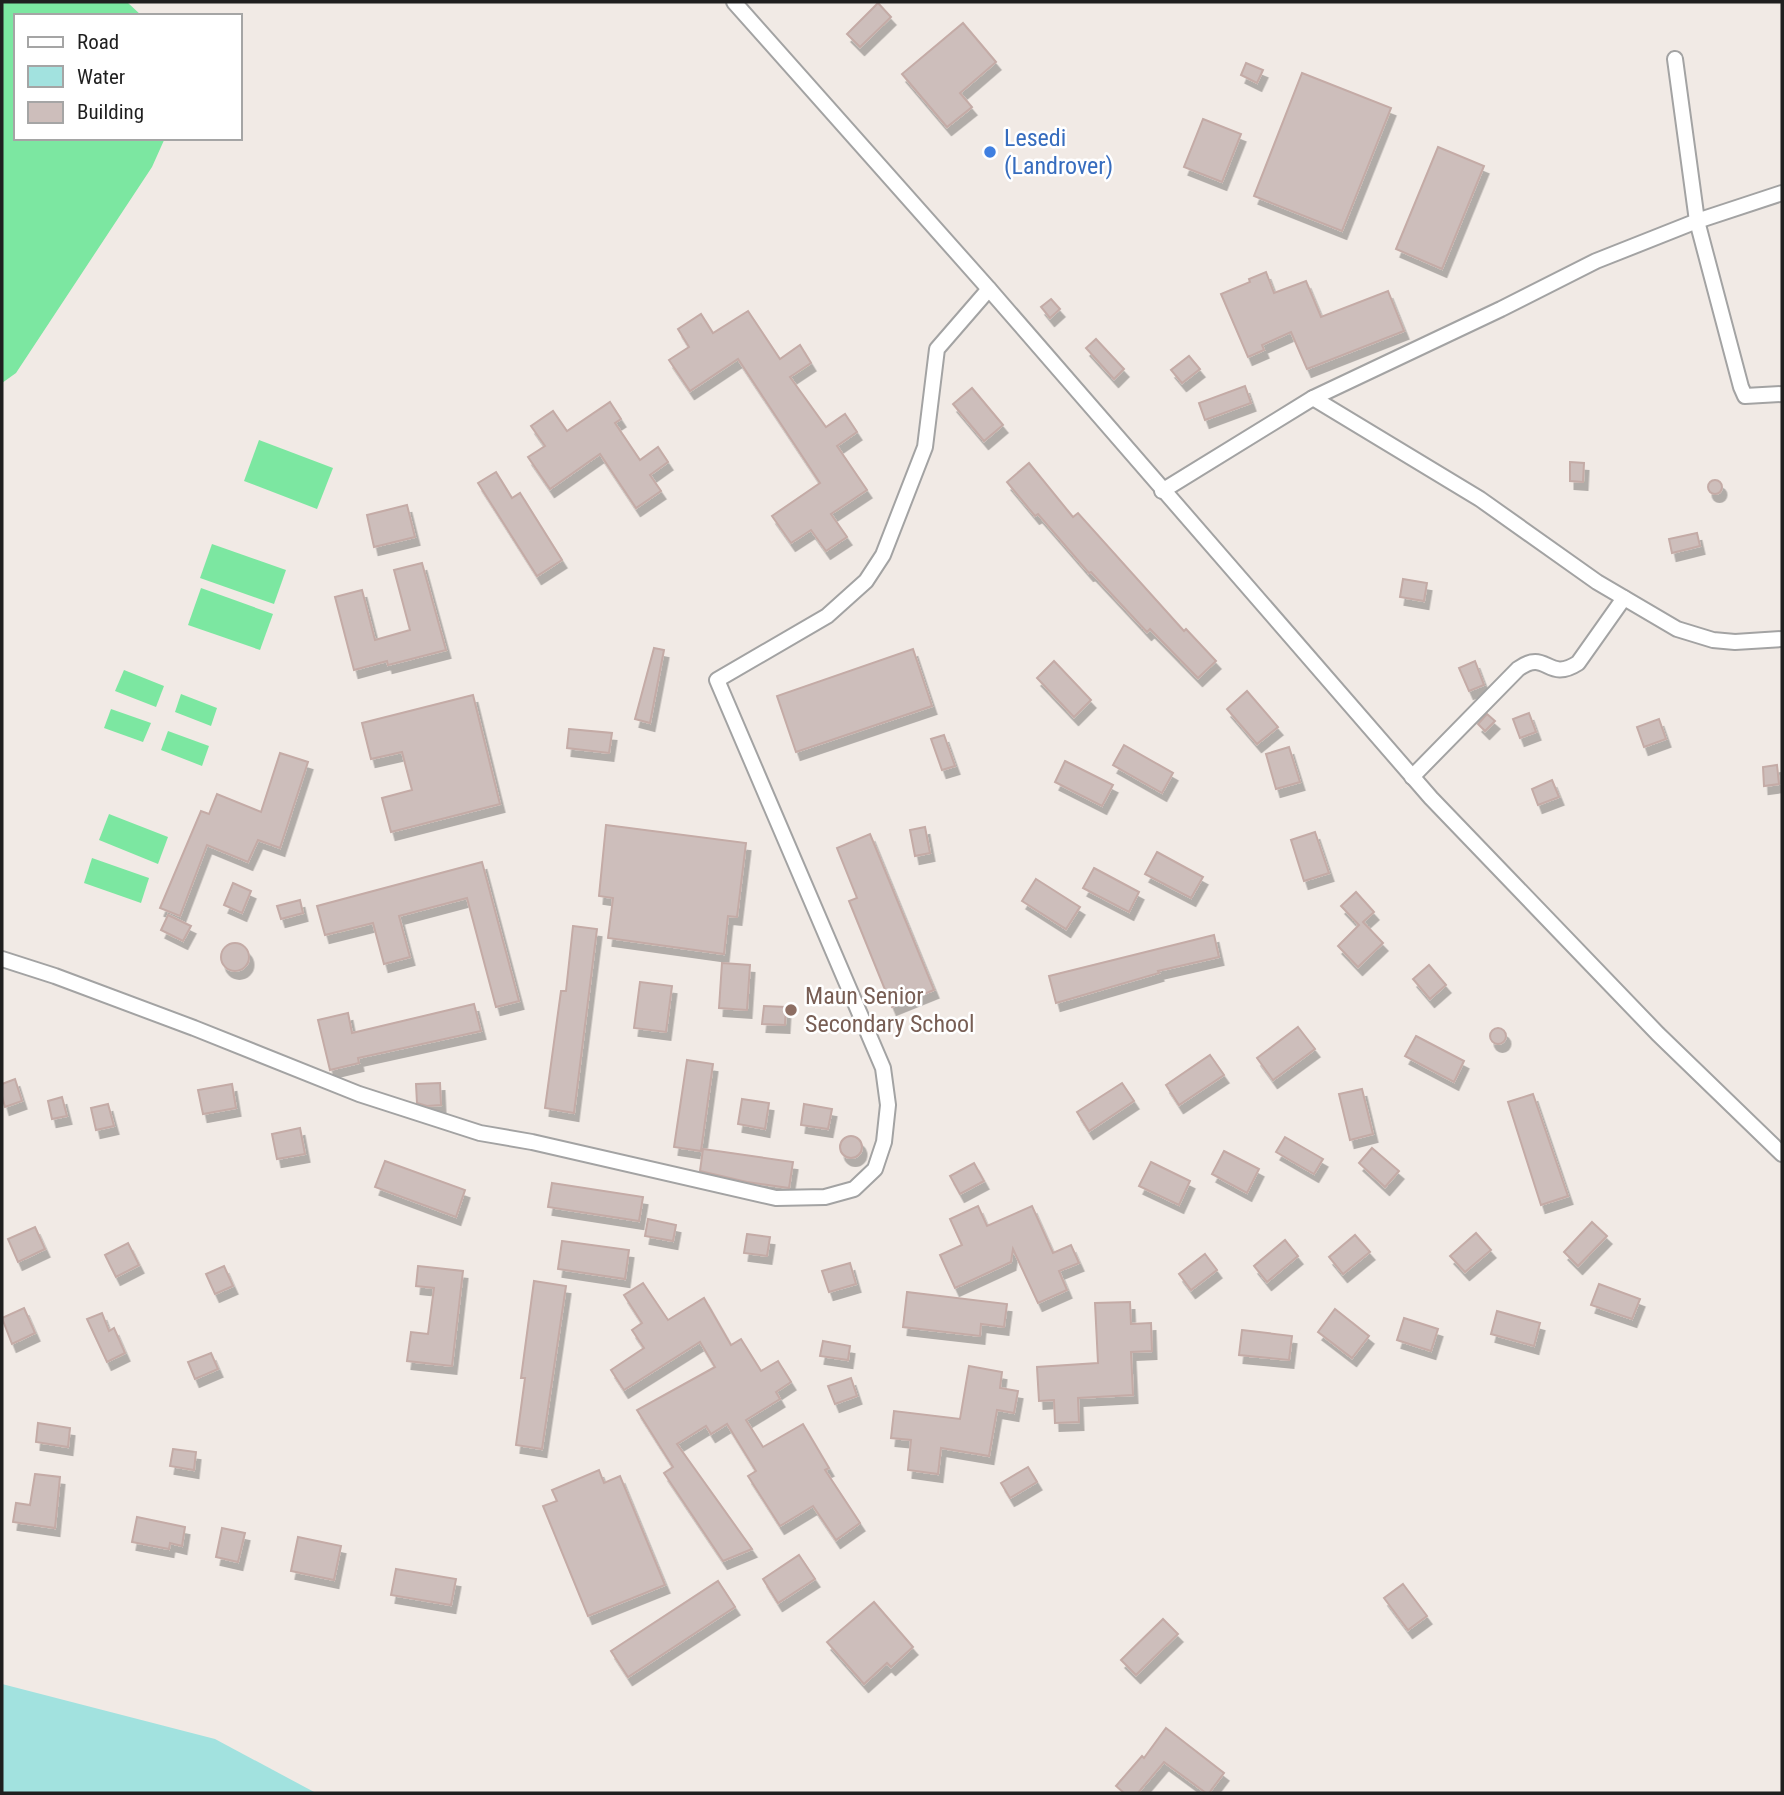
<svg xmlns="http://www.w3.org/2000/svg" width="1784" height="1795" viewBox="0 0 1784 1795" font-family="'Roboto Condensed',sans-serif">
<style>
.pitch{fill:#7ce7a1}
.water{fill:#a2e2df}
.building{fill:#cdbebb;stroke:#c4aba6;stroke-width:2;filter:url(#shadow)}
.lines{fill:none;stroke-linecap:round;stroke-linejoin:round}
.street-casing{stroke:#a3a3a3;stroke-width:18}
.street{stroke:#fff;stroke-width:14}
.shop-dot{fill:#3f7fe0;stroke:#fff;stroke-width:2.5}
.education-dot{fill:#8d6e63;stroke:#fff;stroke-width:2.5}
.labels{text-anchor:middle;stroke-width:5;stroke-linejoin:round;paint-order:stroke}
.shop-label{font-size:24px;fill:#366cbe;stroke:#fff;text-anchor:start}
.education-label{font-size:24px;fill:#785e54;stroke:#fff;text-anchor:start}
</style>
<defs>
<filter id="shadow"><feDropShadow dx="4.5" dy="8" stdDeviation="0" flood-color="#0004"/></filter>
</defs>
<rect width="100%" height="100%" fill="#f1eae5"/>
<!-- pitch -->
<g class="pitch">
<path d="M2,2H127L142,16H16V138H165L152,167L16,373L2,383Z"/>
<path d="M259,440L333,468L317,509L244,481Z"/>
<path d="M212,544L286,570L274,604L200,578Z"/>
<path d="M201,588L273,614L260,650L188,625Z"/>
<path d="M124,670L164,686L156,707L115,691Z"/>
<path d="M181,694L217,708L211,726L175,712Z"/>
<path d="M111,709L151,723L143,742L104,728Z"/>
<path d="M168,731L209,746L202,766L161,750Z"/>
<path d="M109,814L168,837L158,864L99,840Z"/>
<path d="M92,858L149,878L141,903L84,883Z"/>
</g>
<!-- water -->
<path class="water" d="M2,1684L215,1739L316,1793H2Z"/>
<!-- building -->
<g class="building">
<path d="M878,3L891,17L860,47L847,34Z"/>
<path d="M963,23L996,62L960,93L972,107L947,127L902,74Z"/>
<path d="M1246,63L1263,70L1257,83L1241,75Z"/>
<path d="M1302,73L1391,108L1342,231L1254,196Z"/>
<path d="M1203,119L1241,134L1222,182L1184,167Z"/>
<path d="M1438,147L1484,166L1442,269L1396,249Z"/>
<path d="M1266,272L1274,293L1306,281L1321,317L1388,291L1404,331L1307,369L1291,332L1262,345L1264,350L1248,357L1221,294L1250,282L1249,279Z"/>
<path d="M1051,299L1060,309L1050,318L1041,307Z"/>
<path d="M748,311L780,359L800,345L811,363L790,377L826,427L845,414L857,432L837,446L867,490L831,514L847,537L826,551L811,530L791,543L772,516L820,483L738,359L690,391L669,360L689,347L678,329L701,314L713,333Z"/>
<path d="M1096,339L1124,369L1114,379L1086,348Z"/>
<path d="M1189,356L1200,369L1182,383L1171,370Z"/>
<path d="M1245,386L1251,403L1205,420L1199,403Z"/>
<path d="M972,388L1003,425L984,441L953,404Z"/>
<path d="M610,402L621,419L615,423L640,460L658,447L668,462L650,475L661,491L636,508L600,454L550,489L528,457L545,446L531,426L553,411L567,431Z"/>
<path d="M1570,462L1584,463L1583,482L1570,481Z"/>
<path d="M1029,463L1073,517L1078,513L1184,631L1186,629L1216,661L1198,678L1150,629L1147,632L1091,572L1089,573L1038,514L1035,516L1007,482Z"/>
<path d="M496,472L512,498L520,493L562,560L537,576L478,483Z"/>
<circle cx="1715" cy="487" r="7"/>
<path d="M407,505L415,537L374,547L367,515Z"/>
<path d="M1697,533L1700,546L1672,553L1669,539Z"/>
<path d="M422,563L446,650L388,665L387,661L354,670L335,597L362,590L375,640L410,630L394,570Z"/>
<path d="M1403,579L1427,583L1424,601L1400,597Z"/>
<path d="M654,648L664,650L650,723L635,719Z"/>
<path d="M913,649L932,706L796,752L777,696Z"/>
<path d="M1054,661L1091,700L1074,717L1037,678Z"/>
<path d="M1475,661L1484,685L1469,691L1459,668Z"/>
<path d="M1247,691L1278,727L1257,744L1227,709Z"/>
<path d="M473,695L500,804L391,832L382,798L412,790L402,752L371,759L362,723Z"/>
<path d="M1529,713L1536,732L1520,738L1513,719Z"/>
<path d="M1487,714L1495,721L1485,731L1478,724Z"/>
<path d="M1659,719L1666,739L1644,747L1637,727Z"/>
<path d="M569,729L612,733L609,753L567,748Z"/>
<path d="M944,735L955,766L942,770L931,739Z"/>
<path d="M1124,745L1173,773L1162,793L1113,765Z"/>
<path d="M1289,747L1300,782L1276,789L1266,754Z"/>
<path d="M280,753L308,762L280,848L258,840L248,862L207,845L180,916L160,908L201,811L209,814L217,794L261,812Z"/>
<path d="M1065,761L1113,785L1102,806L1055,782Z"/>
<path d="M1777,765L1779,784L1764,786L1763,767Z"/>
<path d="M1552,780L1559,797L1538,805L1532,789Z"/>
<path d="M606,825L746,843L737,917L728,916L724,954L608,938L613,898L599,896Z"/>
<path d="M925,827L930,853L915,856L910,830Z"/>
<path d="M1315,832L1329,873L1304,881L1291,840Z"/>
<path d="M870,834L934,990L892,1007L849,901L857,898L837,848Z"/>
<path d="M1157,852L1203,877L1191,898L1145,874Z"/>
<path d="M482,862L519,1001L496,1007L467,898L399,916L410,957L384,964L373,923L325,935L317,906Z"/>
<path d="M1094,868L1139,892L1129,912L1083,888Z"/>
<path d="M1036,879L1080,907L1066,929L1022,901Z"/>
<path d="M233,883L251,891L242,913L224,905Z"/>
<path d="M1356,892L1374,912L1363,922L1383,943L1358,967L1338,946L1359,925L1341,906Z"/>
<path d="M300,900L303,913L281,919L277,906Z"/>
<path d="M168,915L191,926L183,941L161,930Z"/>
<path d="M573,926L597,929L574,1113L545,1108L561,991H566Z"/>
<path d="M1214,935L1219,957L1158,971L1159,973L1056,1003L1049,976Z"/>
<circle cx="235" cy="957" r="14"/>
<path d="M722,963L750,965L747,1010L719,1008Z"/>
<path d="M1429,965L1446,985L1430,999L1413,979Z"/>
<path d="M640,982L672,986L666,1032L634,1028Z"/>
<path d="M474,1004L481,1031L358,1058L359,1063L330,1070L318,1020L348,1013L352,1033Z"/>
<path d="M764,1006L786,1007L785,1025L762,1024Z"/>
<path d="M1298,1027L1315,1049L1273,1080L1257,1058Z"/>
<circle cx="1498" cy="1036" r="8"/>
<path d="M1416,1036L1464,1061L1454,1082L1405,1056Z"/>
<path d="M1210,1055L1224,1075L1179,1105L1166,1085Z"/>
<path d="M687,1060L713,1064L701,1151L674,1147Z"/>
<path d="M15,1079L22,1101L5,1107L2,1096V1084Z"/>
<path d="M440,1083L441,1105L427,1106L417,1103L416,1084Z"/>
<path d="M1122,1083L1134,1101L1089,1131L1077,1112Z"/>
<path d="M232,1084L236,1108L203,1114L198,1090Z"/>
<path d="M1362,1089L1373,1134L1350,1140L1339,1094Z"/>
<path d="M1533,1094L1568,1196L1541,1205L1508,1102Z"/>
<path d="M62,1097L67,1116L52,1119L48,1101Z"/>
<path d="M742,1099L769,1103L765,1129L738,1124Z"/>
<path d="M108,1104L114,1126L96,1130L91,1108Z"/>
<path d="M804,1104L832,1109L828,1129L801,1125Z"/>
<path d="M300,1128L305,1154L277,1159L272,1134Z"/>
<circle cx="851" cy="1147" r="11"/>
<path d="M1285,1137L1323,1159L1314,1174L1276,1152Z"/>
<path d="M1372,1148L1399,1171L1385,1187L1359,1163Z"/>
<path d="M703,1149L793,1162L789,1188L747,1182L700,1171Z"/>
<path d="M1224,1151L1259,1169L1247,1193L1212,1174Z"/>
<path d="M385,1161L465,1190L456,1217L375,1187Z"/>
<path d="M1151,1162L1190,1181L1179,1205L1139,1186Z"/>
<path d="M974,1163L984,1181L960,1194L950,1176Z"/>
<path d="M552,1183L643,1197L639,1221L548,1207Z"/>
<path d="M978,1206L987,1226L1032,1206L1053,1253L1071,1245L1079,1263L1059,1271L1067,1290L1038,1303L1013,1249L1011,1262L955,1288L940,1255L962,1245L950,1219Z"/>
<path d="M648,1219L676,1225L673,1241L645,1236Z"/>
<path d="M1592,1222L1607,1236L1578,1266L1564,1252Z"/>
<path d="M35,1227L45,1249L18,1262L8,1239Z"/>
<path d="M1476,1233L1491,1250L1465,1272L1450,1256Z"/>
<path d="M747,1234L770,1237L767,1256L744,1253Z"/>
<path d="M1355,1235L1370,1252L1343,1274L1329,1257Z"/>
<path d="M1285,1240L1298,1256L1267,1282L1254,1266Z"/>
<path d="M562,1241L629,1250L625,1279L558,1269Z"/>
<path d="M128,1243L139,1265L116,1277L105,1255Z"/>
<path d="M1205,1254L1217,1270L1191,1290L1179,1274Z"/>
<path d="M850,1263L856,1284L829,1292L822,1271Z"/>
<path d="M224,1266L233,1286L215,1294L206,1274Z"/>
<path d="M418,1266L463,1271L452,1366L407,1361L411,1332L428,1334L434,1288L416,1286Z"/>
<path d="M534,1281L566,1286L542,1449L516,1445L525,1378H521Z"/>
<path d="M643,1283L668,1320L704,1298L731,1345L741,1339L761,1371L778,1361L791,1382L776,1392L780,1399L746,1420L763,1447L803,1424L829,1468L825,1470L860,1523L836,1540L813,1506L780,1526L748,1476L756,1471L727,1424L711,1434L706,1426L677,1444L752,1549L723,1561L664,1473L673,1467L637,1410L715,1367L700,1342L624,1390L611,1370L644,1348L632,1330L642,1323L624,1295Z"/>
<path d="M1599,1284L1640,1299L1632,1319L1591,1305Z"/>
<path d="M907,1292L1007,1304L1004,1327L981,1324L980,1336L903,1327Z"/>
<path d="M1130,1302L1131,1324L1151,1323L1152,1351L1131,1352L1133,1395L1078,1398L1079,1422L1055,1423L1054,1400L1039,1401L1037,1367L1098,1363L1095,1303Z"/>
<path d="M24,1308L35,1333L12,1344L2,1318Z"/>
<path d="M1335,1309L1369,1336L1352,1358L1318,1332Z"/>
<path d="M1497,1311L1540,1323L1534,1346L1491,1334Z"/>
<path d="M102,1313L109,1331L114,1328L125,1353L107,1362L87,1319Z"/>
<path d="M1404,1318L1438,1329L1431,1351L1397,1340Z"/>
<path d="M1242,1330L1292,1336L1289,1360L1239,1355Z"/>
<path d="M823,1341L850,1346L848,1360L820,1356Z"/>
<path d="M211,1353L218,1369L195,1379L188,1362Z"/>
<path d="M969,1366L1002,1372L1000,1388L1018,1391L1014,1413L997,1410L989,1456L941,1448L938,1474L908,1470L911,1440L891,1438L894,1411L960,1419Z"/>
<path d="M851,1378L857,1396L835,1404L828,1386Z"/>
<path d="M38,1423L70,1428L68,1447L36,1442Z"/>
<path d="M173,1449L196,1452L194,1470L170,1466Z"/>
<path d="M1028,1467L1037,1482L1010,1498L1001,1483Z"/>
<path d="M599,1470L604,1483L620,1476L665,1585L588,1616L543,1506L557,1501L552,1490Z"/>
<path d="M35,1474L60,1477L55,1528L13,1522L16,1503L30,1505Z"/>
<path d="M137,1517L185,1527L182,1546L170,1543L169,1549L132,1542Z"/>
<path d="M222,1528L245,1533L238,1562L216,1557Z"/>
<path d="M298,1537L341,1546L334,1580L291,1571Z"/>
<path d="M799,1555L815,1579L778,1603L763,1579Z"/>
<path d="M396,1569L456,1579L451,1605L391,1595Z"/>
<path d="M718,1581L735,1607L628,1677L611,1651Z"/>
<path d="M1403,1584L1427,1616L1408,1630L1384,1598Z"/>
<path d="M874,1602L913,1647L891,1667L887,1663L864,1684L827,1642Z"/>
<path d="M1163,1619L1178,1634L1136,1675L1121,1660Z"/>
<path d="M1166,1728L1224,1773L1209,1793H1206L1164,1762L1138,1793H1124L1116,1786L1142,1756L1144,1758Z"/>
</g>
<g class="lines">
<!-- street casing -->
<g class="street-casing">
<g id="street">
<path d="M734,2L989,289L1431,798L1658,1034L1782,1154"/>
<path d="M1675,59L1697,221L1741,387L1745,396L1782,394"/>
<path d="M1313,398L1480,499L1597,582L1677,629L1713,640L1735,642L1782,639"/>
<path d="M1162,491L1313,398L1501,309L1596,261L1697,221L1782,193"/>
<path d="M1412,777L1518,669C1547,648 1547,683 1578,663L1624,598"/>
<path d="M2,959L55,976L194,1028L359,1094L480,1133L532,1142L776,1198L825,1197L854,1189L875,1169L884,1142L888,1105L883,1068L717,680L827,616L866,581L883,555L925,447L937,349L989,289"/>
</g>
</g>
<!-- street -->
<use href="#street" class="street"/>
</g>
<!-- markers -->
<circle class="shop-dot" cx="990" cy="152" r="7"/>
<circle class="education-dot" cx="791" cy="1010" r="7"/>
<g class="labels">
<!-- shop labels -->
<g class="shop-label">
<text x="1004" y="146">Lesedi<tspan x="1004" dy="28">(Landrover)</tspan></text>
</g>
<!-- education labels -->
<g class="education-label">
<text x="805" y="1004">Maun Senior<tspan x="805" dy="28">Secondary School</tspan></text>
</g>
</g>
<!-- border -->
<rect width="1784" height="1795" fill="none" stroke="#1f1f1f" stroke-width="7"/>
<!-- legend -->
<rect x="14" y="14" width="228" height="126" fill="#ffffff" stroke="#a5a5a5" stroke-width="2"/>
<rect x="28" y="37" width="35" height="10" fill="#ffffff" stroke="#a5a5a5" stroke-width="2"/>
<text x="77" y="49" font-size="21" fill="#1f1f1f">Road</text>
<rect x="28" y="66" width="35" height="21" fill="#a2e2df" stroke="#a5a5a5" stroke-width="2"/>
<text x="77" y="84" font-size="21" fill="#1f1f1f">Water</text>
<rect x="28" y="102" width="35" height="21" fill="#cdbebb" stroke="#a5a5a5" stroke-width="2"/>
<text x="77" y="119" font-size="21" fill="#1f1f1f">Building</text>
</svg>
